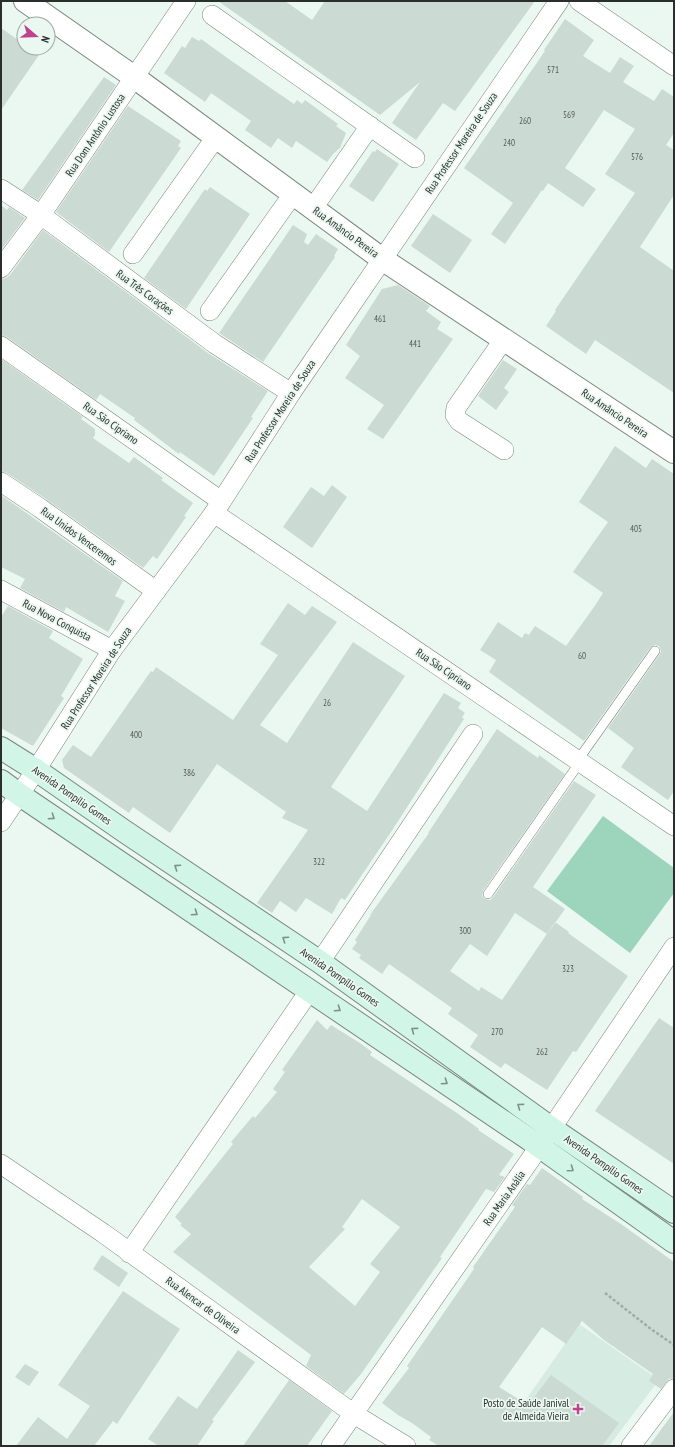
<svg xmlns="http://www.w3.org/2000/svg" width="675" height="1447" viewBox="0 0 675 1447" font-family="'PT Sans Narrow',sans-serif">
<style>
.built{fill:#d6ebe1}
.green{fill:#9dd4bc}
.building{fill:#ccdad4;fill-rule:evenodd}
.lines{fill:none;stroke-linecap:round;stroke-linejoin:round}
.service-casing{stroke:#7a8781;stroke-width:10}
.minor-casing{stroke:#7a8781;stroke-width:20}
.tertiary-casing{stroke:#7a8781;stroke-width:24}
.secondary-casing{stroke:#7a8781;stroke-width:24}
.path{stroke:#a2aca7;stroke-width:2.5;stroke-dasharray:3 2;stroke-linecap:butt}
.service{stroke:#fff;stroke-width:9}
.minor{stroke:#fff;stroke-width:19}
.tertiary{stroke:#fff;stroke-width:22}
.secondary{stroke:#d1f6e8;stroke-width:22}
.oneway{stroke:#7e928a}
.poi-dot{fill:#bf418f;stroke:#eaf8f1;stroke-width:1.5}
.labels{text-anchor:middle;stroke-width:3.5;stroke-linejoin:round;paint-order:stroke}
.number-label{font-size:9px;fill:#525a57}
.street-label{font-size:11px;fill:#2a2f2d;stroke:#eaf8f1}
.poi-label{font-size:11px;fill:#2a2f2d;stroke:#eaf8f1;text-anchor:end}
</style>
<rect width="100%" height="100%" fill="#eaf8f1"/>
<!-- built -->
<path class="built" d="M579,1324L659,1380L609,1446H498L499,1438Z"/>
<!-- green -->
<path class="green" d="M603,816L674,868V893L630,953L547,891Z"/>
<!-- building -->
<g class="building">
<path d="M218,1H285L312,20L325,1H535L455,111L443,103L416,140L392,123L420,82L380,115Z"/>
<path d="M565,19L594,40L583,56L610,73L620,57L634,66L623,82L654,101L662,89L674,97V133L666,145L674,150V195L640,247L674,271V393L595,340L586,354L546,326L556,311L555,310L635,193L605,174L635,129L604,110L565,168L596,189L583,207L548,183L543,191L542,190L505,244L491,234L513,203L464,168L545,51L544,50Z"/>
<path d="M1,28L24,44V48H30L39,55L1,110Z"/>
<path d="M192,37L199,41L201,39L233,62L294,104L297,100L302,104L305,100L338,124L336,126L346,133L340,148L334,153L327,162L296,141L292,148L278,138L271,148L245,130L251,121L211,93L205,102L164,73L182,46L185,48Z"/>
<path d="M104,77L116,85L38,200L22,190Z"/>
<path d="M128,106L181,141L178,146L181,148L109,252L56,212Z"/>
<path d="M377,149L399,164L373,202L349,186L373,151L375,152Z"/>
<path d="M210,187L250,214L186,309L144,278L205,189L207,191Z"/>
<path d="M1,205L7,210L9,207L25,218L1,250Z"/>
<path d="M433,214L472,240L450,273L411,246Z"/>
<path d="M293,225L307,234L304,242L308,245L316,234L338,249L334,256L335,257L263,362L219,333Z"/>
<path d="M43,230L208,353L268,391L251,417L253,418L214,476L180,452L179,454L134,420L135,418L100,394L96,400L7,337L1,335V279L6,278L10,275Z"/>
<path d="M398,285L430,306L426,311L441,322L437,329L453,339L383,439L367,429L384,405L345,378L360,356L346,345L382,289Z"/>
<path d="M1,359L83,417L81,419L95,429V435L93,438L129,463L134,457L163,478L161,480L193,503L184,516L186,517L157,559L153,556L143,568L46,499L7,473L1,471Z"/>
<path d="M503,360L517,369L504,388L509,392L496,410L478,396Z"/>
<path d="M615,446L646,468L652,459L674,474V791L668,800L621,767L634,748L608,728L660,654L661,651L659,646L655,645L650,648L584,741L489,672L496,660L480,650L498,622L522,638L525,633L529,635L535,626L566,646L594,607L603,593L573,572L608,522L579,502Z"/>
<path d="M332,485L347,497L312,548L283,527L311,487L324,496Z"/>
<path d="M1,495L123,581L115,596L125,601L108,632L66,607L64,612L20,588L25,579L1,567Z"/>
<path d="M288,603L305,615L312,606L337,622L260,725L287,743L353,642L405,676L331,787L367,811L444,693L461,703L458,708L465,713L462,717L464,719L393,829L345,900L341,898L332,914L306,898L296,912L280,901L272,913L257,903L308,830L282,818L286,812L217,764L170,833L133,807L129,813L64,768L62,760L73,745L91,757L151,671L153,672L156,667L233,720L278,655L260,644Z"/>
<path d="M8,606L53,631L49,638L83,659L61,696L64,698L33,746L1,728V617Z"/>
<path d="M497,729L538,758L539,755L565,774L483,891L482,896L485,899L490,900L493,897L574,781L596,795L533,887L565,909L547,934L515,913L487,956L470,944L450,971L479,991L481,987L502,1000L555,922L569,932L568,933L628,976L576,1052L573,1051L547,1090L505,1063L501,1068L470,1047L478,1035L448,1014L452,1008L389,964L382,974L359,958L361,955L352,949L357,942L355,940L371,915H370L429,833H428Z"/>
<path d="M659,1018L674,1028V1164L595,1111Z"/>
<path d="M317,1020L327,1030L331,1025L360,1043L372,1052L370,1055L457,1113L479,1129L478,1130L514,1154L499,1175L505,1177L494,1192L486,1189L440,1257L442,1258L361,1374L344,1394L306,1366L311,1355L173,1252L191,1234L180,1225L182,1224L175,1217L233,1144L231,1142L253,1116L255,1118L277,1092L273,1089L285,1072L282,1070ZM362,1199L400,1227L370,1264L380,1272L355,1306L309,1267L345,1229L342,1227Z"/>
<path d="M542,1168L583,1197L582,1199L621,1224L674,1262V1378L669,1379L661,1389L649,1381L653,1374L604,1340L582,1321L566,1344L542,1327L499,1387L528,1405L551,1375L619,1423L602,1446H439L429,1440L431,1437L412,1423L398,1415L382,1403L409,1368L407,1366L474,1269L473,1267L515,1207L512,1205L527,1184L530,1185Z"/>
<path d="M102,1255L128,1273L119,1287L93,1269Z"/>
<path d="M123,1291L180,1329L117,1424L113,1421L94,1446H16L38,1417L67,1439L90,1406L58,1385Z"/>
<path d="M238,1350L255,1362L212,1420L214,1421L197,1446H159L148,1439L178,1396L197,1409Z"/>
<path d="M25,1364L39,1372L29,1386L15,1377Z"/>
<path d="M289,1380L332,1411L307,1446H243Z"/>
<path d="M674,1412V1446H649Z"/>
</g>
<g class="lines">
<!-- service casing -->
<g class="service-casing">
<g id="service">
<path d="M578,760L655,651"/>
<path d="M488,894L580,762"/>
</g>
</g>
<!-- minor casing -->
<g class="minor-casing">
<g id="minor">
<path d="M579,1L674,66"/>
<path d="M212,15L415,158"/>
<path d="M1,189L41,215L215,344L291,393"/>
<path d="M313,208L370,126"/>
<path d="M133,254L216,137"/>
<path d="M1,268L41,215L186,1"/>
<path d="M210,311L293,194"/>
<path d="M504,339L456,408L455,415L459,421L504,450"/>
<path d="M1,346L221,501"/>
<path d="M1,482L40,508L156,591"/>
<path d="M214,513L674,826"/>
<path d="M1,590L112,650"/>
<path d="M1,822L36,770L112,650L214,513L291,393L559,1"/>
<path d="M320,962L473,734"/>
<path d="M1,1164L103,1233L354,1414L406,1446"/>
<path d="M129,1253L310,990"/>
<path d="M331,1446L530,1160L674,947"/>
<path d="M631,1446L674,1389"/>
</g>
</g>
<!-- tertiary casing -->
<g class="tertiary-casing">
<path id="tertiary" d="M25,1L134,77L382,259L674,452"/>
</g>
<!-- secondary casing -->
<g class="secondary-casing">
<g id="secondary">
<path d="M1,748L36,770L124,831L320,962L551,1128L674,1212"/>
<path d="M1,781L20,795L529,1139L674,1242"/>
</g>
</g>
<!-- path -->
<path class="path" d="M605,1293L651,1329L674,1345"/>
<!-- service -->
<use href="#service" class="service"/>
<!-- minor -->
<use href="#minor" class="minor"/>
<!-- tertiary -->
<use href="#tertiary" class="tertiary"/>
<!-- secondary -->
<use href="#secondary" class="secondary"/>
</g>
<!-- one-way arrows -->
<defs><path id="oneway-chevron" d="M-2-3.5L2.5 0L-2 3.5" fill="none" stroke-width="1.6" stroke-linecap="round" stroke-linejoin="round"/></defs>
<g class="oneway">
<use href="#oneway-chevron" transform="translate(52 817) rotate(34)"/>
<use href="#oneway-chevron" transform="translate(177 867) rotate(-146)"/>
<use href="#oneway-chevron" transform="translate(195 913) rotate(34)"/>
<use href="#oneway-chevron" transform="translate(285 939) rotate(-146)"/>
<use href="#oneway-chevron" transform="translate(338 1009) rotate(34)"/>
<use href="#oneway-chevron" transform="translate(414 1030) rotate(-144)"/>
<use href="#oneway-chevron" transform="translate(445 1082) rotate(34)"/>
<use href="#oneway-chevron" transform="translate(520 1106) rotate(-144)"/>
<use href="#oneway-chevron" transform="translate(571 1169) rotate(35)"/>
</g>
<!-- markers -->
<path class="poi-dot" d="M576 1403h4v4h4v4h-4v4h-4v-4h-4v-4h4z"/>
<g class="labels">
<!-- number labels -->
<g class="number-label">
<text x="553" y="73">571</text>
<text x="569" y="118">569</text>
<text x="525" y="124">260</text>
<text x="509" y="146">240</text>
<text x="637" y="160">576</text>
<text x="380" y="322">461</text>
<text x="415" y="347">441</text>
<text x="636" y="532">405</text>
<text x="582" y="659">60</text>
<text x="327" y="706">26</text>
<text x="136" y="738">400</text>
<text x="189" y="776">386</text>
<text x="319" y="865">322</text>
<text x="465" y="934">300</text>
<text x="568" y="972">323</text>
<text x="497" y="1035">270</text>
<text x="542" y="1055">262</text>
</g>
<!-- street labels -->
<g class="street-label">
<text transform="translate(95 135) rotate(-56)" y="4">Rua Dom Antônio Lustosa</text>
<text transform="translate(461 143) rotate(-56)" y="4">Rua Professor Moreira de Souza</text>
<text transform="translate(346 232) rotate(36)" y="4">Rua Amâncio Pereira</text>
<text transform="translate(145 292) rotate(36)" y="4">Rua Três Corações</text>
<text transform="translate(280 411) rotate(-57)" y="4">Rua Professor Moreira de Souza</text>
<text transform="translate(615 413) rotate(34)" y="4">Rua Amâncio Pereira</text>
<text transform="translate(111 423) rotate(35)" y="4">Rua São Cipriano</text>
<text transform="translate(79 536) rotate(36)" y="4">Rua Unidos Venceremos</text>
<text transform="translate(57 620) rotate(28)" y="4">Rua Nova Conquista</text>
<text transform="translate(444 669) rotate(34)" y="4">Rua São Cipriano</text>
<text transform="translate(96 678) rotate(-57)" y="4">Rua Professor Moreira de Souza</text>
<text transform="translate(72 795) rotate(35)" y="4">Avenida Pompílio Gomes</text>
<text transform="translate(340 977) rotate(35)" y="4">Avenida Pompílio Gomes</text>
<text transform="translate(604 1164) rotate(35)" y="4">Avenida Pompílio Gomes</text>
<text transform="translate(504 1198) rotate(-55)" y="4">Rua Maria Anália</text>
<text transform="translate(203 1305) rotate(36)" y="4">Rua Alencar de Oliveira</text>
</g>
<!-- poi labels -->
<g class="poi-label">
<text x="569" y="1407">Posto de Saúde Janival<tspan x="569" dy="13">de Almeida Vieira</tspan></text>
</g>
</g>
<!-- border -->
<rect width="675" height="1447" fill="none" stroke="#2a2f2d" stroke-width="4"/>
<!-- north arrow -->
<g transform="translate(36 36) rotate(109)"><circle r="19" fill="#eaf8f1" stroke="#9da8a3"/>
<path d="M0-3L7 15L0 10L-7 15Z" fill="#bf418f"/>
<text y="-6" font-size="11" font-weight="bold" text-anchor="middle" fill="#2a2f2d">N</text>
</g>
</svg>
